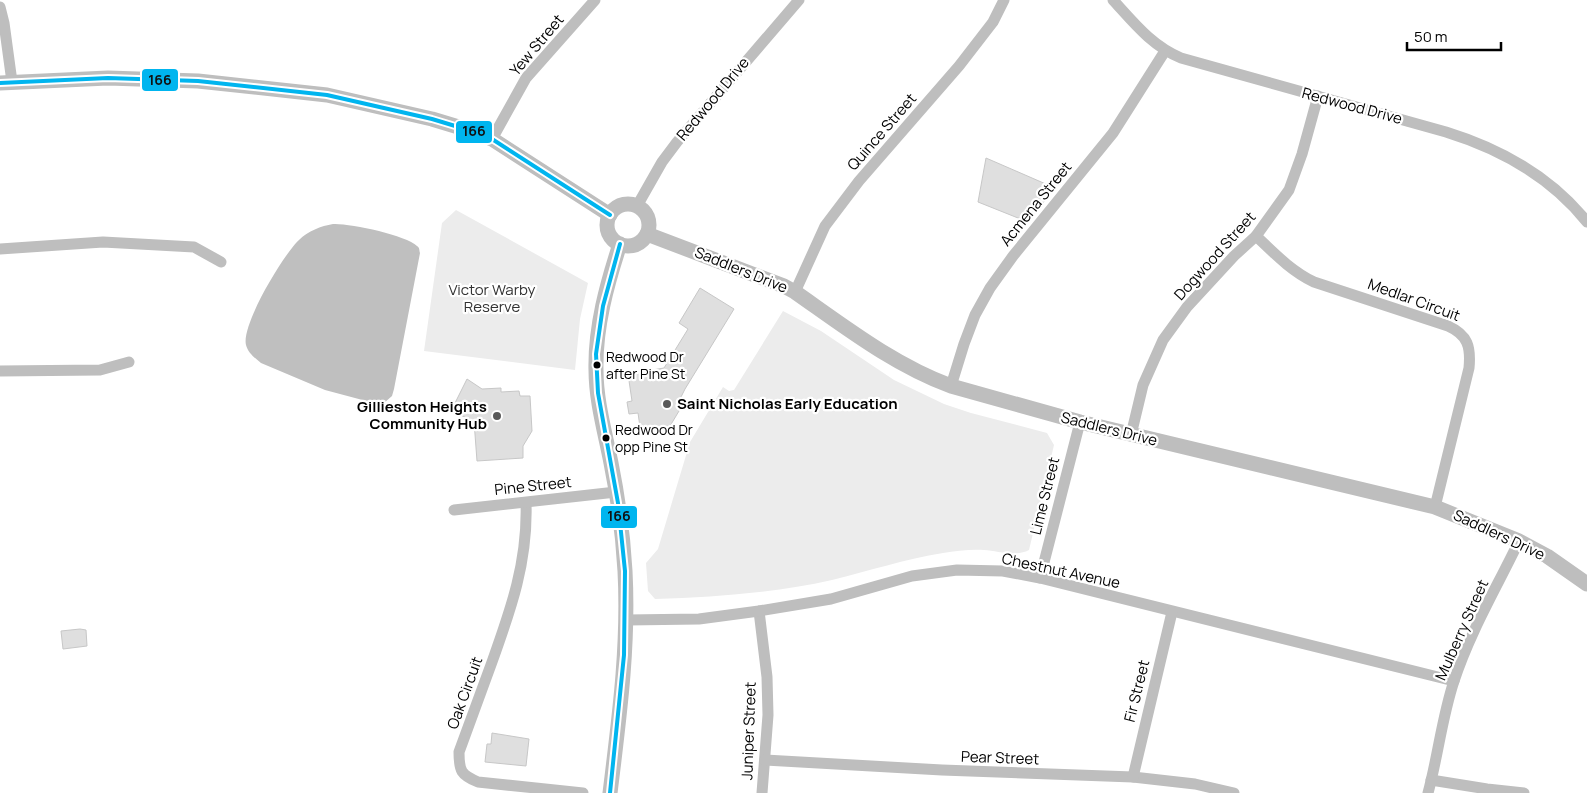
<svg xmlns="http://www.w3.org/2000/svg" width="1587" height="793" viewBox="0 0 1587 793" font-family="Manrope,sans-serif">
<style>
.green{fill:#ececec}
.water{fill:#bfbfbf}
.building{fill:#dfdfdf;stroke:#c7c7c7}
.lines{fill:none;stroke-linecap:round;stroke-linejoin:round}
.minor{stroke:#bebebe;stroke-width:11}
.tertiary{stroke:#bebebe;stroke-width:15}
.bus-1-casing{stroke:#fff;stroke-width:8}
.bus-1{stroke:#00b5ef;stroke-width:4}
.bus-dot{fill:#000;stroke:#fff;stroke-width:2}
.poi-dot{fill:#595959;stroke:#fff;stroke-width:2}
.labels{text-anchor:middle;stroke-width:4.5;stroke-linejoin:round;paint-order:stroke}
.bus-label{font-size:14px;fill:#000;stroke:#fff;text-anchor:start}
.street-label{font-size:15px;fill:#000;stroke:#fff}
.park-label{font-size:15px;fill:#333;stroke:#fff}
.poi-label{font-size:15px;font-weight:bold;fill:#000;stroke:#fff;text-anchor:start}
.line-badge{stroke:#fff;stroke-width:2}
.pale-badge-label{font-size:14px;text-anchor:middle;font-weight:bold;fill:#111}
</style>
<rect width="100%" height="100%" fill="#fff"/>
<!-- green -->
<g class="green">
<path d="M456,210L588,283L580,319L575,370L424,351L442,223Z"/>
<path d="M783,311L821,331L894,380L944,404L971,413L1047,433L1054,445L1029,550C1016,557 998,551 984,550C971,549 956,551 943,553C905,559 869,571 832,580C774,593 715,597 655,599L648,591L646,563L658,549L690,442L723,387L729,391L734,390Z"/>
</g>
<!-- water -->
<path class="water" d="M333,224C349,223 406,235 417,246C420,248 419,250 420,253L394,389L392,396L384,403L370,402L325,390L261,363C255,358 248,353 246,345C241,325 283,255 299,240C308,231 321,226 333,224Z"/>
<!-- building -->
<g class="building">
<path d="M986,158L1055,188L1028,222L978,202Z"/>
<path d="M700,288L734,309L685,389L678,403L682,406L670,426L660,427L661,432L641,434L638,413L629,414L627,402L632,401L628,374L664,368L688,329L679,323Z"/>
<path d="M467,379L482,389L501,388V392L519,391L520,396H530L532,431L523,446V458L477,461L474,421L451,411Z"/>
<path d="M80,629L86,630L87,646L63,649L61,631Z"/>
<path d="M492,733L529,739L526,766L485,762L487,744H491Z"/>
</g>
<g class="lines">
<!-- minor -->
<g class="minor">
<path d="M1113,0C1134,23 1152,46 1181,58L1446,132C1501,149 1551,177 1587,222"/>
<path d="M0,7L4,23L12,82"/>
<path d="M492,139L526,78L595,0"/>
<path d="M637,206L662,162L677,142L799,0"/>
<path d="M1256,236C1274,253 1291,271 1314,282L1448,326C1468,335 1471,347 1469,368L1435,507"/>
<path d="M0,249L103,242L194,247L221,262"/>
<path d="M795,292L825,226L859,181L959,66L993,22L1004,0"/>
<path d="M0,371L100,370L129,362"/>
<path d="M951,386L964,344L975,315L990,288L1013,256L1113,133L1165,51"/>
<path d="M1131,435L1143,385L1163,340L1187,307L1234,256L1256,236L1289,190L1302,154L1318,96"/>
<path d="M526,503C528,561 511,609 492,662C481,692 470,722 459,752C459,771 461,775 478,782L583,793"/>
<path d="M454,510L616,492"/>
<path d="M1040,578L1080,422"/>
<path d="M759,611L767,677L768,715L762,793"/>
<path d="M627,620L699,619L759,611L831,599L912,576L957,570L1003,571L1040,578L1454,681"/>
<path d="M765,760L942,770L1133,777L1195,784L1234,793"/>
<path d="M1133,777L1172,612"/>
<path d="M1431,780L1487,789L1524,793"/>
<path d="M1428,793C1438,756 1442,717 1454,681C1470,632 1497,587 1519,541"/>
</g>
<!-- tertiary -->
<g class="tertiary">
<path d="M0,83L108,78L198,81L327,95L432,119L475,132L492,139L610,215"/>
<circle cx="628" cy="225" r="21"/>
<path d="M647,234L784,286L795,292C845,327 894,365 951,386L1080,422L1435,507L1519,541L1547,556L1587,584"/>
<path d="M610,793C619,719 629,646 625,571C623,535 618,498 611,463C605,432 596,401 596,370C595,327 607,284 620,244"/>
</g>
<!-- bus-1 casing -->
<g class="bus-1-casing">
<g id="bus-1">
<path d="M0,83L108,78L198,81L327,95L432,119L475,132L492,139L610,215"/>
<path d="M610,793L624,655L625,571L618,503L598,393L596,354L603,306L620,244"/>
</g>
</g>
<!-- bus-1 -->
<use href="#bus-1" class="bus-1"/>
</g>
<!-- markers -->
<g class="bus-dot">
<circle cx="597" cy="365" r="4.5"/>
<circle cx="606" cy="438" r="4.5"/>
</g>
<g class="poi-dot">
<circle cx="667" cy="404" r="5"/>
<circle cx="497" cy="416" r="5"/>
</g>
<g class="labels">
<!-- bus labels -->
<g class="bus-label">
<text x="606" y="362">Redwood Dr<tspan x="606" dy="17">after Pine St</tspan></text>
<text x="615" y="435">Redwood Dr<tspan x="615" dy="17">opp Pine St</tspan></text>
</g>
<!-- street labels -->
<g class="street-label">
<text transform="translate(537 45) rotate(-50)" y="5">Yew Street</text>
<text transform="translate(713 99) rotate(-50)" y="5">Redwood Drive</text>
<text transform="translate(1352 106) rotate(15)" y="5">Redwood Drive</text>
<text transform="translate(882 132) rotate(-49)" y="5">Quince Street</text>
<text transform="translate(1036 204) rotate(-51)" y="5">Acmena Street</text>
<text transform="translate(1215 256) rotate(-48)" y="5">Dogwood Street</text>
<text transform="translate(741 270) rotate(22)" y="5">Saddlers Drive</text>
<text transform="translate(1414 300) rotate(20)" y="5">Medlar Circuit</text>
<text transform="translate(1109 429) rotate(14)" y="5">Saddlers Drive</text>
<text transform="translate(533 486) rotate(-6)" y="5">Pine Street</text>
<text transform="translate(1045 496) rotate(-76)" y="5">Lime Street</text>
<text transform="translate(1499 535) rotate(25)" y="5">Saddlers Drive</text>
<text transform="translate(1061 571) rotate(12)" y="5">Chestnut Avenue</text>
<text transform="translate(1462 630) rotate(-66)" y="5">Mulberry Street</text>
<text transform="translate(1137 691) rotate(-76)" y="5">Fir Street</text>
<text transform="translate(465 693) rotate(-70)" y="5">Oak Circuit</text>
<text transform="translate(749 731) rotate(-88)" y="5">Juniper Street</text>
<text transform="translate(1000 758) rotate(2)" y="5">Pear Street</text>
</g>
<!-- park labels -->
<g class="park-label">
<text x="492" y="295">Victor Warby<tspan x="492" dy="17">Reserve</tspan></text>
</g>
<!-- poi labels -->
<g class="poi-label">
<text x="677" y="409">Saint Nicholas Early Education</text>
<text x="487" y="412" text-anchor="end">Gillieston Heights<tspan x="487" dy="17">Community Hub</tspan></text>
</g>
</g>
<g class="line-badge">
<rect x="141" y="68" width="38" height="24" rx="5" fill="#00b5ef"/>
<rect x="455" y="120" width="38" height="24" rx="5" fill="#00b5ef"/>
<rect x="600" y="505" width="38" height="24" rx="5" fill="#00b5ef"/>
</g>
<g class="pale-badge-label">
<text x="160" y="85">166</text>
<text x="474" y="136">166</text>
<text x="619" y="521">166</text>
</g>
<!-- scale -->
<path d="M1407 42v8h94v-8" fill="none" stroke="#000000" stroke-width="2.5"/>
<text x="1414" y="42" font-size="15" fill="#000000" stroke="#ffffff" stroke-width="4" paint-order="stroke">50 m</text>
</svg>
